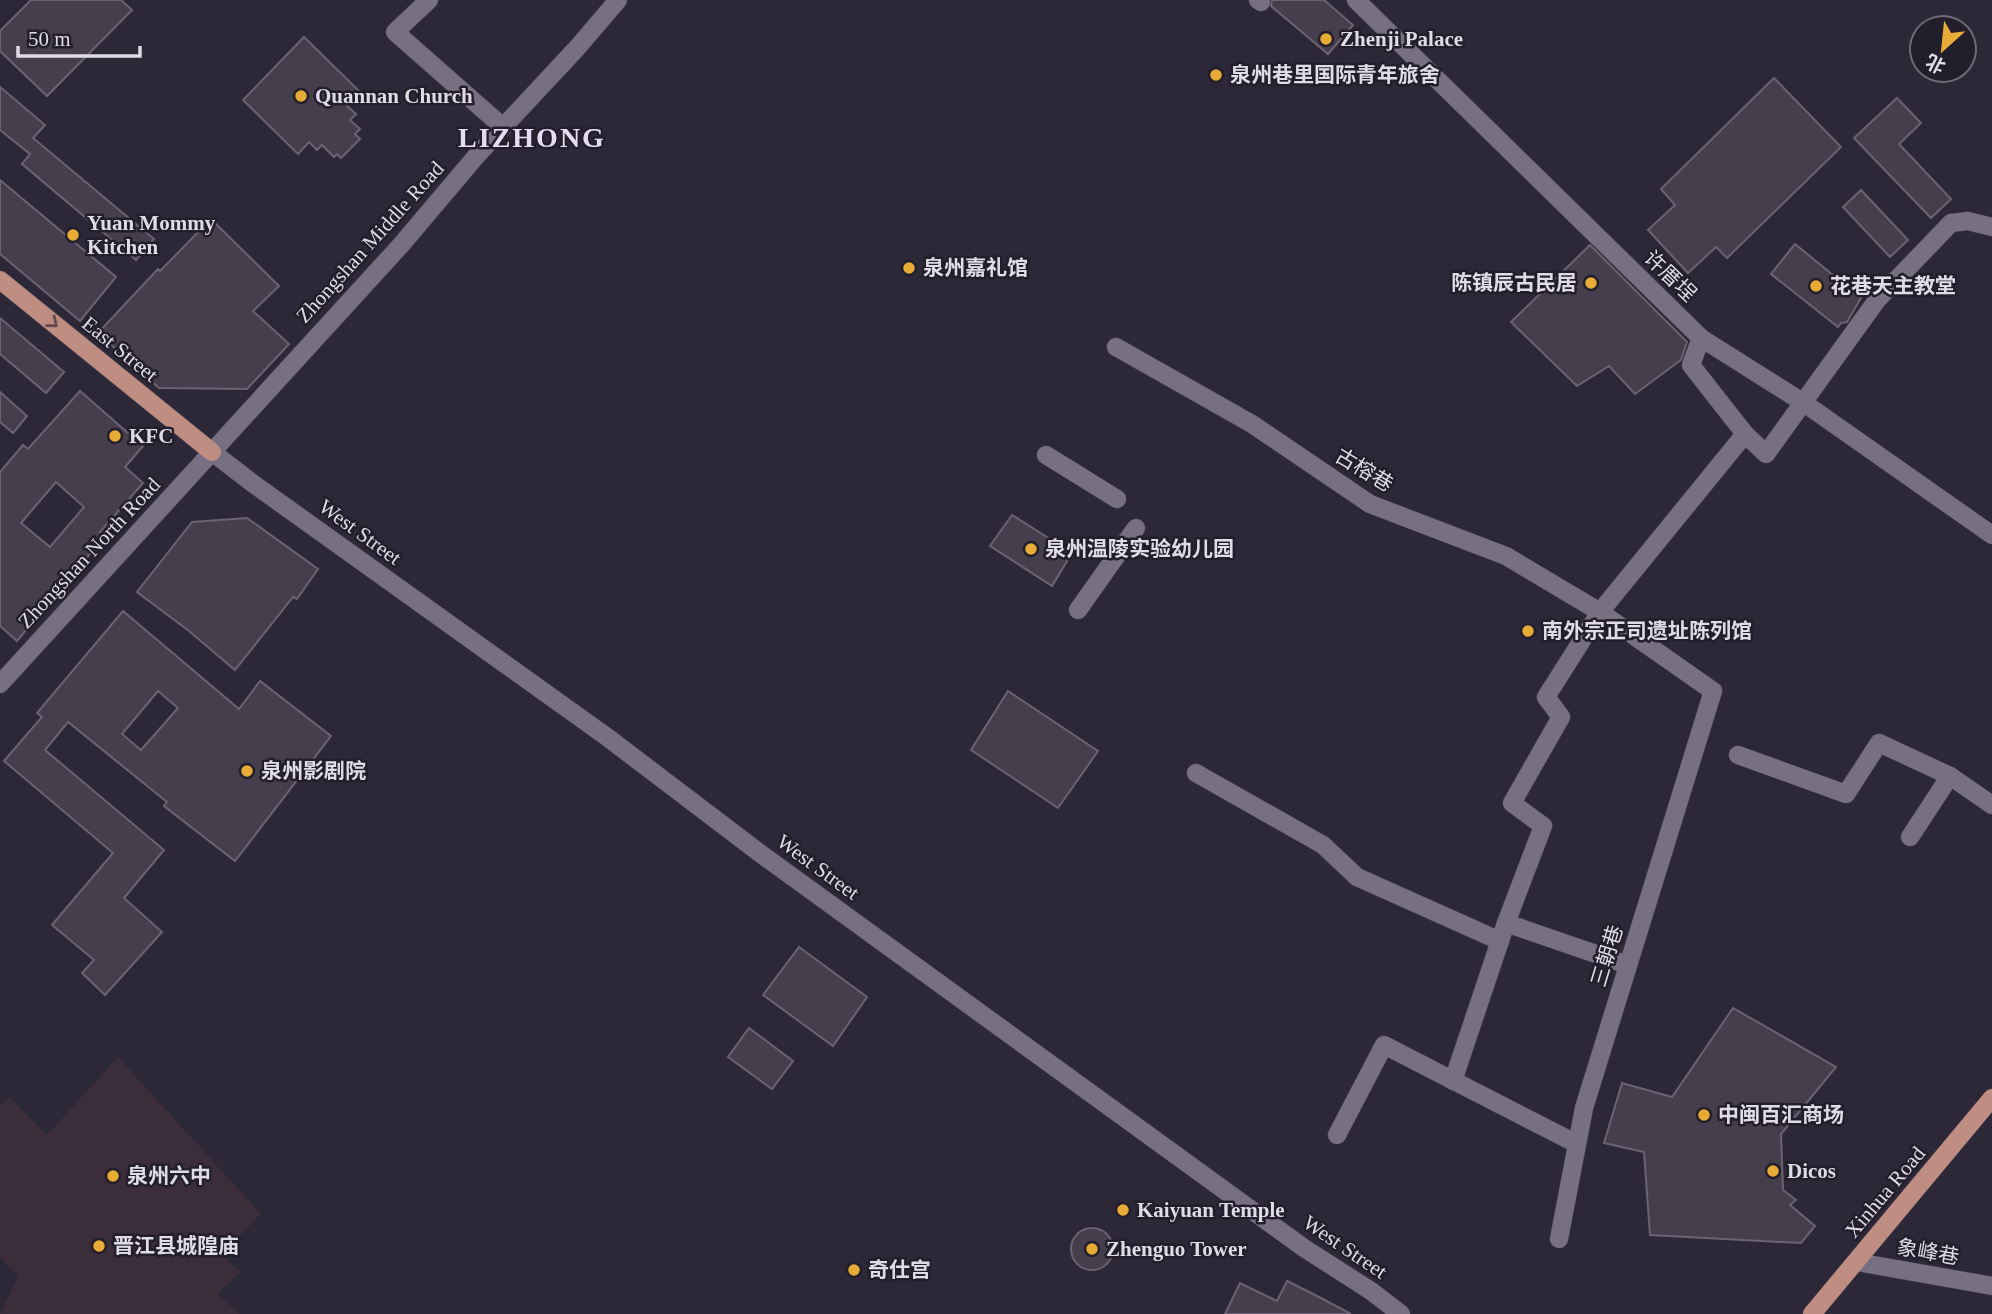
<svg xmlns="http://www.w3.org/2000/svg" width="1992" height="1314" viewBox="0 0 1992 1314" font-family="'Times New Roman','Noto Sans SC',serif">
<style>
.education{fill:#3b2d39}
.building{fill:#453e4d;stroke:#6b6374;stroke-width:2;fill-rule:evenodd}
.lines{fill:none;stroke-linecap:round;stroke-linejoin:round}
.minor-casing{stroke:#4a4552;stroke-width:19}
.major-casing{stroke:#4a4552;stroke-width:19}
.minor{stroke:#767082;stroke-width:18}
.major{stroke:#c08d82;stroke-width:18}
.oneway{stroke:#624a4e}
.poi-dot{fill:#e7ac36;stroke:#231e2c;stroke-width:2.5}
.labels{text-anchor:middle;stroke-width:5;stroke-linejoin:round;paint-order:stroke}
.poi-label{font-size:21px;font-weight:bold;fill:#dfdce6;stroke:#231e2c;text-anchor:start}
.street-label{font-size:21px;fill:#dfdce6;stroke:#231e2c}
.district-label{font-size:28px;font-weight:bold;letter-spacing:2px;fill:#e5def2;stroke:#231e2c}
</style>
<rect width="100%" height="100%" fill="#2d2837"/>
<!-- education -->
<path class="education" d="M118,1057L261,1214L221,1255L240,1272L217,1294L240,1314H0L18,1277L0,1257V1106L9,1097L47,1135Z"/>
<!-- building -->
<g class="building">
<path d="M31,0H121L132,10L47,96L0,51V31Z"/>
<path d="M1272,0H1324L1353,25L1328,54L1271,6Z"/>
<path d="M304,37L360,92L347,106L356,114L350,120L360,129L355,134L360,139L341,158L337,154L334,157L322,145L317,150L309,142L298,154L243,100Z"/>
<path d="M1774,78L1841,147L1727,258L1716,247L1688,273L1648,230L1675,205L1661,189Z"/>
<path d="M0,87L45,125L33,138L154,239L136,260L22,164L30,154L0,130Z"/>
<path d="M1897,98L1921,123L1899,144L1951,199L1931,218L1854,138Z"/>
<path d="M0,180L116,277L80,321L0,254Z"/>
<path d="M1861,190L1908,240L1890,257L1843,207Z"/>
<path d="M211,219L279,286L253,311L289,344L247,389L159,388L98,333L158,269L160,271Z"/>
<path d="M1795,244L1861,298L1847,322L1841,323L1838,327L1771,274Z"/>
<path d="M1590,245L1687,342L1681,360L1635,394L1609,366L1577,386L1511,322Z"/>
<path d="M0,318L64,372L46,393L0,354Z"/>
<path d="M80,391L143,446L125,467L143,483L100,532L105,536L17,641L0,626V472L23,445L28,449ZM56,482L84,507L50,547L21,523Z"/>
<path d="M0,392L27,416L13,433L0,422Z"/>
<path d="M1012,515L1072,553L1052,586L990,546Z"/>
<path d="M247,518L318,569L297,599L293,597L235,670L189,631L137,592L192,522Z"/>
<path d="M123,611L239,709L260,681L331,736L235,861L164,806L167,802L68,722L45,750L164,850L124,898L162,932L105,995L82,973L94,960L52,925L113,853L4,761L42,717L37,713ZM158,691L178,708L141,750L122,734Z"/>
<path d="M1008,691L1098,751L1058,808L971,750Z"/>
<path d="M799,947L867,997L833,1046L763,995Z"/>
<path d="M1733,1008L1836,1067L1781,1134L1783,1190L1796,1200L1790,1205L1815,1226L1801,1243L1650,1235L1644,1152L1604,1143L1622,1083L1672,1097Z"/>
<path d="M749,1028L793,1061L772,1089L728,1057Z"/>
<circle cx="1092" cy="1249" r="21"/>
<path d="M1287,1281L1317,1296L1351,1314H1225L1240,1283L1277,1301Z"/>
</g>
<g class="lines">
<!-- minor casing -->
<g class="minor-casing">
<g id="minor">
<path d="M429,0L395,32L503,127"/>
<path d="M1258,0L1261,2"/>
<path d="M1356,0L1701,338L1804,403L1992,535"/>
<path d="M1701,338L1691,365L1745,434"/>
<path d="M1116,347L1252,424L1370,504L1506,556L1600,612L1713,691L1584,1108L1559,1239"/>
<path d="M212,452L255,485L607,737L761,854L1304,1248L1371,1291L1401,1314"/>
<path d="M1046,455L1117,499"/>
<path d="M1078,610L1136,528"/>
<path d="M0,684L401,245L478,154L577,48L618,0"/>
<path d="M1738,755L1846,794L1879,743L1950,776L1992,805"/>
<path d="M1196,773L1323,845L1357,877L1500,941"/>
<path d="M1910,837L1950,776"/>
<path d="M1506,923L1543,826L1512,803L1561,717L1546,697L1600,612L1745,434L1766,454L1877,300L1951,223L1968,221L1992,227"/>
<path d="M1453,1081L1506,923L1628,965"/>
<path d="M1337,1135L1384,1045L1577,1144"/>
<path d="M1857,1262L1992,1286"/>
</g>
</g>
<!-- major casing -->
<g class="major-casing">
<g id="major">
<path d="M0,280L212,452"/>
<path d="M1812,1314L1992,1098"/>
</g>
</g>
<!-- minor -->
<use href="#minor" class="minor"/>
<!-- major -->
<use href="#major" class="major"/>
</g>
<!-- one-way arrows -->
<defs><path id="oneway-chevron" d="M-2-3.5L2.5 0L-2 3.5" fill="none" stroke-width="1.6" stroke-linecap="round" stroke-linejoin="round" transform="scale(1.75)"/></defs>
<use class="oneway" href="#oneway-chevron" transform="translate(53 323) rotate(39)"/>
<!-- markers -->
<g class="poi-dot">
<circle cx="1326" cy="39" r="7"/>
<circle cx="1216" cy="75" r="7"/>
<circle cx="301" cy="96" r="7"/>
<circle cx="73" cy="235" r="7"/>
<circle cx="909" cy="268" r="7"/>
<circle cx="1591" cy="283" r="7"/>
<circle cx="1816" cy="286" r="7"/>
<circle cx="115" cy="436" r="7"/>
<circle cx="1031" cy="549" r="7"/>
<circle cx="1528" cy="631" r="7"/>
<circle cx="247" cy="771" r="7"/>
<circle cx="1704" cy="1115" r="7"/>
<circle cx="1773" cy="1171" r="7"/>
<circle cx="113" cy="1176" r="7"/>
<circle cx="1123" cy="1210" r="7"/>
<circle cx="99" cy="1246" r="7"/>
<circle cx="1092" cy="1249" r="7"/>
<circle cx="854" cy="1270" r="7"/>
</g>
<g class="labels">
<!-- poi labels -->
<g class="poi-label">
<text x="1340" y="46">Zhenji Palace</text>
<text x="1230" y="82">泉州巷里国际青年旅舍</text>
<text x="315" y="103">Quannan Church</text>
<text x="87" y="230">Yuan Mommy<tspan x="87" dy="24">Kitchen</tspan></text>
<text x="923" y="275">泉州嘉礼馆</text>
<text x="1577" y="290" text-anchor="end">陈镇辰古民居</text>
<text x="1830" y="293">花巷天主教堂</text>
<text x="129" y="443">KFC</text>
<text x="1045" y="556">泉州温陵实验幼儿园</text>
<text x="1542" y="638">南外宗正司遗址陈列馆</text>
<text x="261" y="778">泉州影剧院</text>
<text x="1718" y="1122">中闽百汇商场</text>
<text x="1787" y="1178">Dicos</text>
<text x="127" y="1183">泉州六中</text>
<text x="1137" y="1217">Kaiyuan Temple</text>
<text x="113" y="1253">晋江县城隍庙</text>
<text x="1106" y="1256">Zhenguo Tower</text>
<text x="868" y="1277">奇仕宫</text>
</g>
<!-- street labels -->
<g class="street-label">
<text transform="translate(370 242) rotate(-48)" y="7">Zhongshan Middle Road</text>
<text transform="translate(1670 276) rotate(44)" y="7">许厝埕</text>
<text transform="translate(120 349) rotate(39)" y="7">East Street</text>
<text transform="translate(1364 470) rotate(31)" y="7">古榕巷</text>
<text transform="translate(360 532) rotate(36)" y="7">West Street</text>
<text transform="translate(89 553) rotate(-47)" y="7">Zhongshan North Road</text>
<text transform="translate(818 867) rotate(36)" y="7">West Street</text>
<text transform="translate(1607 956) rotate(-73)" y="7">三朝巷</text>
<text transform="translate(1885 1192) rotate(-50)" y="7">Xinhua Road</text>
<text transform="translate(1345 1247) rotate(34)" y="7">West Street</text>
<text transform="translate(1928 1252) rotate(10)" y="7">象峰巷</text>
</g>
<!-- district labels -->
<g class="district-label">
<text x="532" y="147">LIZHONG</text>
</g>
</g>
<!-- north arrow -->
<g transform="translate(1943 49) rotate(207)"><circle r="33" fill="#231e2c" stroke="#6e6a76" stroke-width="2"/>
<path d="M0-5L12 26L0 18L-12 26Z" fill="#e7ac36"/>
<text y="-10" font-size="19" font-weight="bold" text-anchor="middle" fill="#dfdce6">北</text>
</g>
<!-- scale -->
<path d="M18 46v10h122v-10" fill="none" stroke="#dfdce6" stroke-width="3.5"/>
<text x="28" y="46" font-size="21" fill="#dfdce6" stroke="#231e2c" stroke-width="5" paint-order="stroke">50 m</text>
</svg>
